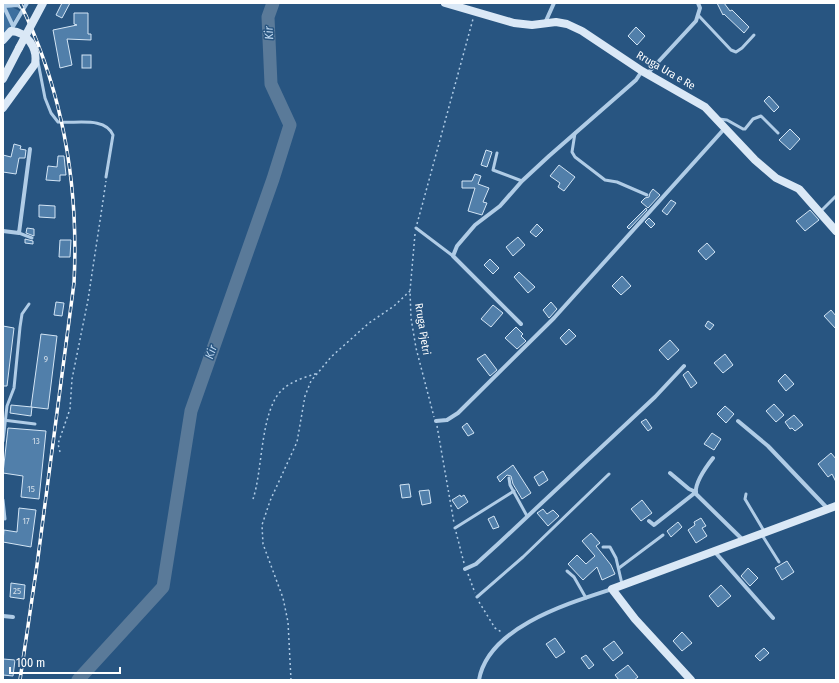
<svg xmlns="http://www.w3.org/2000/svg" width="839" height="683" viewBox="0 0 839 683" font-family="'Fira Sans Condensed',sans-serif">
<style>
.green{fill:#3d6f9f}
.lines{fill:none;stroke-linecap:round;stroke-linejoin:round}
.river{stroke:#5a7a99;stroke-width:13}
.building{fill:#517faa;stroke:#d3e5f5}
.path{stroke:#b0cce6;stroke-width:1.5;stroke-dasharray:2 3;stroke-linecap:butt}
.lane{stroke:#b0cce6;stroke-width:3}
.street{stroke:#b0cce6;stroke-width:4}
.secondary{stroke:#dae8f6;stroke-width:8}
.rail-casing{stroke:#fff;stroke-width:3.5}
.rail{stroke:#285581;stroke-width:2;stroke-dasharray:6;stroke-linecap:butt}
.secondary-bridge{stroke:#dae8f6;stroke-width:8}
.labels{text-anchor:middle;stroke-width:3;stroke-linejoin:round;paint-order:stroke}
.number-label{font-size:9px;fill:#d4dfea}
.street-label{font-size:11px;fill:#fff;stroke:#285581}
.water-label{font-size:12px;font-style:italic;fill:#bcd6ee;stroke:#285581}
</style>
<rect width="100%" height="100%" fill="#285581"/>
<!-- green -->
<path class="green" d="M3,3L20,11L3,37Z"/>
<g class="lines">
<!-- river -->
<path class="river" d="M78,680L163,587L191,411L273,179L290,125L271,84L268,17L273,3"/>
</g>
<!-- building -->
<g class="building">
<path d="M62,3H70L62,18L56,15Z"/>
<path d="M717,3H724L730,11L732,10L749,27L744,33L724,14L723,15Z"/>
<path d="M74,13H88V34H91V40L67,39L72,65L60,68L53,30L77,25L74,24Z"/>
<path d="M636,27L645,36L637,45L628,36Z"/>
<rect x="82" y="55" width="9" height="13"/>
<path d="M769,96L779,107L774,112L764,101Z"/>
<path d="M790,129L800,139L790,150L779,140Z"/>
<path d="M14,144L21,146L20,149L26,150L25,158H19L16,174L3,172V155L11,157Z"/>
<path d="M486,150L492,152L487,167L481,165Z"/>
<path d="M58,156H64L66,175H60V181L46,180L48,166L57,167Z"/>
<path d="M559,165L575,177L564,191L558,187L560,183L550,176Z"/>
<path d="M475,174L481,176L478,184L489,188L483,202L487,203L482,215L468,211L475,188H462V181H472Z"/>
<path d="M653,189L660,195L648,208L641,202L645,198L649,197L650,193Z"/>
<path d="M671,200L676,203L667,215L662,211Z"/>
<path d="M39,205L55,206V218L39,217Z"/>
<path d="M646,208L647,210L629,229L627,227Z"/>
<path d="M810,210L819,220L805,231L796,221Z"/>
<path d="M649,218L655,224L651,228L645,222Z"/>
<path d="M537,224L543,230L536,237L530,232Z"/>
<path d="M27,228L34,229V236L26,233Z"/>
<path d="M518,237L525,245L513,256L506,247Z"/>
<path d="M25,239L33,241V244L25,243Z"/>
<path d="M60,240H71L70,257H59Z"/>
<path d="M707,243L715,252L706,260L698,251Z"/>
<path d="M490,259L499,268L493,274L484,265Z"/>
<path d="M519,272L535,287L528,293L514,277Z"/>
<path d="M622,276L631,286L621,295L612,286Z"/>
<path d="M56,302L64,303L62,316L54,315Z"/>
<path d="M551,302L557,309L549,318L543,310Z"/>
<path d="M493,305L503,313L491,327L481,319Z"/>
<path d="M831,310L836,316V329L824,316Z"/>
<path d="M708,321L714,325L710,330L705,326Z"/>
<path d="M3,326L14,328L7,386H3Z"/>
<path d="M516,327L523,334L521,336L526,341L517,349L505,338Z"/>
<path d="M569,329L576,336L566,345L560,338Z"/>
<path d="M41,334L57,336L48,409L31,407Z"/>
<path d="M670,340L679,350L668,360L659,350Z"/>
<path d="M485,354L497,370L490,376L477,359Z"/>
<path d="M725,354L733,365L723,373L714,363Z"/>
<path d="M688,371L697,383L691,388L683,375Z"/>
<path d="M785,374L794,384L786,391L778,381Z"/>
<path d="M774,404L784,415L776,422L766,411Z"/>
<path d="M11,405L32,407L31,416L10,413Z"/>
<path d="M725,406L734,414L726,423L717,414Z"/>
<path d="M794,415L803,425L795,431L792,428L790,429L785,422Z"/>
<path d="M646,419L652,428L648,431L641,422Z"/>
<path d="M467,423L474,433L468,436L462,427Z"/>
<path d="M8,428L46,431L39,499L21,497L23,476L3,473Z"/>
<path d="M712,433L721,439L714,450L704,444Z"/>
<path d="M831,453L836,459V482L832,474L828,477L818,464Z"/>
<path d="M513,465L531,493L522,499L513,484L511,476L507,475L500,482L497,477Z"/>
<path d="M543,471L548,480L539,486L534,477Z"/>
<path d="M409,484L411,497L402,498L400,485Z"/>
<path d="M429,490L431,503L422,505L419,491Z"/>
<path d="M460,495L461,497L464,495L468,502L458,509L452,500Z"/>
<path d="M642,500L652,513L641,521L631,509Z"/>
<path d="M19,508L36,510L31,547L3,542L4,530L17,532Z"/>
<path d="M543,509L547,514L553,510L559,516L548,526L537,513Z"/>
<path d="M494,516L499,527L493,529L488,519Z"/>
<path d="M701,518L706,526L702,528L707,536L696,543L688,530L695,525L694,522Z"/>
<path d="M678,522L682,527L671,537L667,531Z"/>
<path d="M591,533L600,543L596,546L611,565L615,574L602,580L597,567L583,580L568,564L577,555L586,564L595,556L582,541Z"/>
<path d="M787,561L794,572L782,580L775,568Z"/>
<path d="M748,568L758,578L750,586L741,576Z"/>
<path d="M11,583L25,585L24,599L10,597Z"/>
<path d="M721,585L731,596L718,607L709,596Z"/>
<path d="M682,632L692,643L682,651L673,641Z"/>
<path d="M555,638L565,652L556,658L546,644Z"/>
<path d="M614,641L623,653L613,661L603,649Z"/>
<path d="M764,648L769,653L760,661L755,656Z"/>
<path d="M586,655L594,665L589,669L581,658Z"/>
<path d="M3,659L15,660L13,676L3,675Z"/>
<path d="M628,665L638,677L634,680H619L615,675Z"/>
</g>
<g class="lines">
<!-- path -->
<g class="path">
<path d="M417,224L473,19"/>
<path d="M415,234L410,291L411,318L416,348L434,417"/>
<path d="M437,426L454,523"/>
<path d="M60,452L58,444L70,409L72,379L88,300L106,181"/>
<path d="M253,499C263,470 260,411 282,390C291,381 306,377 318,373"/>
<path d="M456,532L464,563"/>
<path d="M468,574L475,593"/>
<path d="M479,602L495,628L503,633"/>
<path d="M291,680L288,622L283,598L263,544L262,525L270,501L297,442L305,396L311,381L331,357L369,323L394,306L410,291"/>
</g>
<!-- lane -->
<g class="lane">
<path d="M699,16L731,50L736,52L742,48L754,35"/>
<path d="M38,62L45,98L51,113L58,122C75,124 105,116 113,135L106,177"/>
<path d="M719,119L727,120L743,129H745L753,119L761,116L778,133"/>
<path d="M575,133L572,152L575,157L605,180L617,182L647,195"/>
<path d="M497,153L493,170L522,181"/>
<path d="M820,212L836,196"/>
<path d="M416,228L453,256"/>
<path d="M19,233L32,238"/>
<path d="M3,420L35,424"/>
<path d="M3,441L7,406L14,388L20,327L22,314L29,304"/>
<path d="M509,478L510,485L527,516"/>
<path d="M746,494L745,499L764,531"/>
<path d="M3,500L5,519"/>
<path d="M455,528L514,491"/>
<path d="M762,535L779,562"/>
<path d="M603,547H610L616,558L622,584"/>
<path d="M619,568L663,535"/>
<path d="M567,571L574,577L586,598"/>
<path d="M477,597L523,557L609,474"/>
</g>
<!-- street -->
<g class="street">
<path d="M3,5L13,26"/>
<path d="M4,6L18,5L23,9"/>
<path d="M545,23L554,3"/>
<path d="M11,30L27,3"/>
<path d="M647,74L696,21L700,8L698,3"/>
<path d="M3,231L19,233L30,149"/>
<path d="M521,324L453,256L457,246L475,225L500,206L522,181L549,156L636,80L642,71"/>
<path d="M436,421L447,420L458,413L554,318L725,128"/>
<path d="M738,421L768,446L828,509"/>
<path d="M713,458C706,467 694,483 696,494L743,540"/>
<path d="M649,521L654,525L696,492L689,489L670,473"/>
<path d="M714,551L773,618"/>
<path d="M465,569L476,564L498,544L655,397L684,366"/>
<path d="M3,616L13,617"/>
<path d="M479,680C488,627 569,603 612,589"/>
</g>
<!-- secondary -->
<g class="secondary">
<path d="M445,3L514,23L532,25L556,22L567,24L582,31L642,71L705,107L755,160L776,178L799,189L836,231"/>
<path d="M3,40L11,31C27,32 38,48 35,64L3,108"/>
<path d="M3,79L19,48"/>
<path d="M691,680L635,619L612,589L836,506"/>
</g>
<!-- rail casing -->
<g class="rail-casing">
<path id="rail" d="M20,3C63,91 79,185 74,283L37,565L20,680"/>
</g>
<!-- rail -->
<use href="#rail" class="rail"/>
<!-- secondary-bridge -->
<path class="secondary-bridge" d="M19,48L43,3"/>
</g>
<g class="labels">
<!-- number labels -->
<g class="number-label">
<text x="46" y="362">9</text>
<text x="36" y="444">13</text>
<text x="31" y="492">15</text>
<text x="26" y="524">17</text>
<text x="17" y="594">25</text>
</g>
<!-- street labels -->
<g class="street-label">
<text transform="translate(666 70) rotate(30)" y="4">Rruga Ura e Re</text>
<text transform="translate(423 329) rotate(81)" y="4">Rruga Pjetri</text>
</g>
<!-- water labels -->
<g class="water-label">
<text transform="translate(269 33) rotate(-93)" y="4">Kir</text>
<text transform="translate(211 352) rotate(-71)" y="4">Kir</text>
</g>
</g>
<!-- border -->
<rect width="839" height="683" fill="none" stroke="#ffffff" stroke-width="8"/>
<!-- scale -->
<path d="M10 667v6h110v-6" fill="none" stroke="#ffffff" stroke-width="2"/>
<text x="16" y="667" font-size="12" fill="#ffffff" stroke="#285581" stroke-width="3" paint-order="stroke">100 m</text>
</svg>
